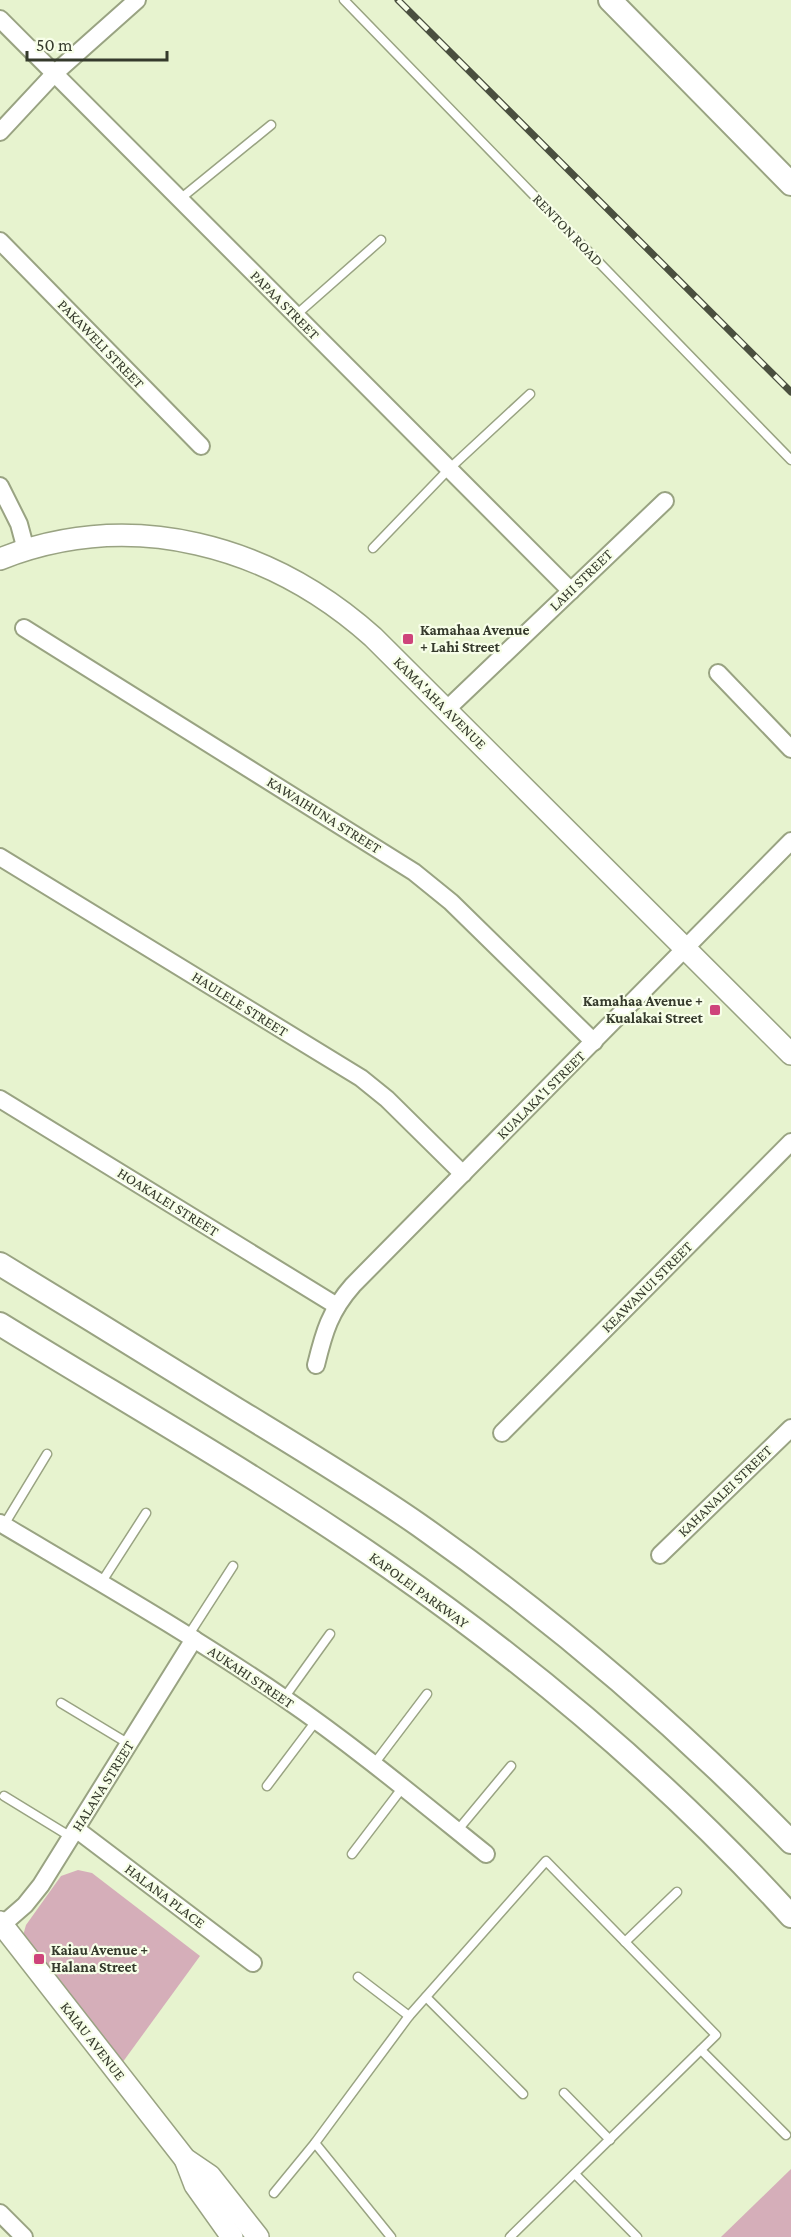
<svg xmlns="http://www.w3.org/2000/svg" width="791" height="2237" viewBox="0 0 791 2237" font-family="'Crimson Pro',serif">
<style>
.green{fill:#d5aeb9}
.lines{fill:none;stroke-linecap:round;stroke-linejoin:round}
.service-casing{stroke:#99a382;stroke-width:11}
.minor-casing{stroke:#99a382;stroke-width:20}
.tertiary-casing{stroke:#99a382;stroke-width:24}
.secondary-casing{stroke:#99a382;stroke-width:26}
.service{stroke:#fff;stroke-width:8}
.minor{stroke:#fff;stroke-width:16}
.tertiary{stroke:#fff;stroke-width:21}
.secondary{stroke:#fff;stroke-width:22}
.rail-casing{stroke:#4a4f3f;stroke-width:7}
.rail{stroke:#f7fee8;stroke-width:4.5;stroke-dasharray:14;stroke-linecap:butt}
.poi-dot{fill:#ce447b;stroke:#f7fee8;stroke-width:2}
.labels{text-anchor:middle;stroke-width:4.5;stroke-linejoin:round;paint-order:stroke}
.street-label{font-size:15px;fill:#353a2c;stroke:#f7fee8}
.poi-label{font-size:15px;font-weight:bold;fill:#353a2c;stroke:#f7fee8;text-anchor:start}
</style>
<rect width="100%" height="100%" fill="#e7f3cf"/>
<!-- green -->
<g class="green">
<path d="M78,1870L92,1873L200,1956L117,2070L22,1939L26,1925L61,1876Z"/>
<path d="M791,2169V2237H721Z"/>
</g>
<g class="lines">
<!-- service casing -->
<g class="service-casing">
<g id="service">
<path d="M344,0L791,460"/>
<path d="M180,199L271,125"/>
<path d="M296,315L381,240"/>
<path d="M373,548L449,469L530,394"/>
<path d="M4,1525L47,1454"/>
<path d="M101,1583L146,1513"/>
<path d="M188,1636L233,1566"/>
<path d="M284,1698L330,1634"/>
<path d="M61,1703L129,1744"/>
<path d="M374,1764L427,1694"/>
<path d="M267,1786L316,1721"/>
<path d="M4,1796L71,1837"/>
<path d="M457,1831L511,1766"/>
<path d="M352,1854L403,1787"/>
<path d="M625,1942L677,1892"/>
<path d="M358,1977L409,2016"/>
<path d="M426,1997L523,2094"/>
<path d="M701,2050L786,2135"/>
<path d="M564,2093L610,2140"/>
<path d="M315,2143L391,2237"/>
<path d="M575,2174L637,2237"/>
<path d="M274,2193L315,2143L409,2016L546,1861L716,2035L510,2237"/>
</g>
</g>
<!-- minor casing -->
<g class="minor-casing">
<g id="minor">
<path d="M0,19L571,591"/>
<path d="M0,132L55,73L137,0"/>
<path d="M0,241L201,446"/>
<path d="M0,486L19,524L26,550"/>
<path d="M24,628L414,872L451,902L594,1042"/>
<path d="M718,673L791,749"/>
<path d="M446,710L665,501"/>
<path d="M0,857L361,1078L387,1099L463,1174"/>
<path d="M0,1099L337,1306"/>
<path d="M316,1365C324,1332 330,1311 353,1285L791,841"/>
<path d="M502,1433L791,1142"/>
<path d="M0,1523C96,1580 192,1635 284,1698C354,1746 420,1801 486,1854"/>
<path d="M660,1555L791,1428"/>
<path d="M76,1829L253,1963"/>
<path d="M2,1925L25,1905L41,1885L194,1639"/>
<path d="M0,2213L24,2237"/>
</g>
</g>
<!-- tertiary casing -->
<g class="tertiary-casing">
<g id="tertiary">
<path d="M0,559C132,507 270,545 373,637L791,1054"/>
<path d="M0,1922L185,2159L210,2176L258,2237"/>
<path d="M185,2159L195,2185L232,2237"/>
</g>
</g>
<!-- secondary casing -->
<g class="secondary-casing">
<g id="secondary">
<path d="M610,0L791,184"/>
<path d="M0,1264C79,1312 157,1360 236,1409C298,1447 360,1484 419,1525C553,1619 677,1725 791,1842"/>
<path d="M0,1324C130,1404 264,1480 389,1567C534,1668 672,1785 791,1916"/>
</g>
</g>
<!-- service -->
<use href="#service" class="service"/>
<!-- minor -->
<use href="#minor" class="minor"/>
<!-- tertiary -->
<use href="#tertiary" class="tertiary"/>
<!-- secondary -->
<use href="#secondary" class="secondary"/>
<!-- rail casing -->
<g class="rail-casing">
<path id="rail" d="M398,0L791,392"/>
</g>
<!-- rail -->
<use href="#rail" class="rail"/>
</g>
<!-- markers -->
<g class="poi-dot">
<rect x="402" y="633" width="12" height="12" rx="3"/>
<rect x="709" y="1004" width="12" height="12" rx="3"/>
<rect x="33" y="1953" width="12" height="12" rx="3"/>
</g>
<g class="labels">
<!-- street labels -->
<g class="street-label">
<text transform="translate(568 230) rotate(46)" y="5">RENTON ROAD</text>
<text transform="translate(285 305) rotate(45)" y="5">PAPAA STREET</text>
<text transform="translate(101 344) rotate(46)" y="5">PAKAWELI STREET</text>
<text transform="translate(581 580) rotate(-44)" y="5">LAHI STREET</text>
<text transform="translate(440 703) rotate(45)" y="5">KAMA'AHA AVENUE</text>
<text transform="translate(324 815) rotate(32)" y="5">KAWAIHUNA STREET</text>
<text transform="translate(240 1004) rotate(32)" y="5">HAULELE STREET</text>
<text transform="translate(541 1095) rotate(-45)" y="5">KUALAKA'I STREET</text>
<text transform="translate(168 1202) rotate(32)" y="5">HOAKALEI STREET</text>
<text transform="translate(647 1287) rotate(-45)" y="5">KEAWANUI STREET</text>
<text transform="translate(725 1491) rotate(-44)" y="5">KAHANALEI STREET</text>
<text transform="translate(419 1590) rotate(36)" y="5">KAPOLEI PARKWAY</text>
<text transform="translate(251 1677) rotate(34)" y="5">AUKAHI STREET</text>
<text transform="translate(103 1786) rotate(-58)" y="5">HALANA STREET</text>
<text transform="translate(165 1896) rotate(37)" y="5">HALANA PLACE</text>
<text transform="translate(93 2041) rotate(52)" y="5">KAIAU AVENUE</text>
</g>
<!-- poi labels -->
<g class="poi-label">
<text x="420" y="635">Kamahaa Avenue<tspan x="420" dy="17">+ Lahi Street</tspan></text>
<text x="703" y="1006" text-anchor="end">Kamahaa Avenue +<tspan x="703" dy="17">Kualakai Street</tspan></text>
<text x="51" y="1955">Kaiau Avenue +<tspan x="51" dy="17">Halana Street</tspan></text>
</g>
</g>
<!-- scale -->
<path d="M27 51v9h140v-9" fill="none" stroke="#353a2c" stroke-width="3"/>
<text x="36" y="51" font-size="18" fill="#353a2c" stroke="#f7fee8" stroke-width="4.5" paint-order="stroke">50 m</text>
</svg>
